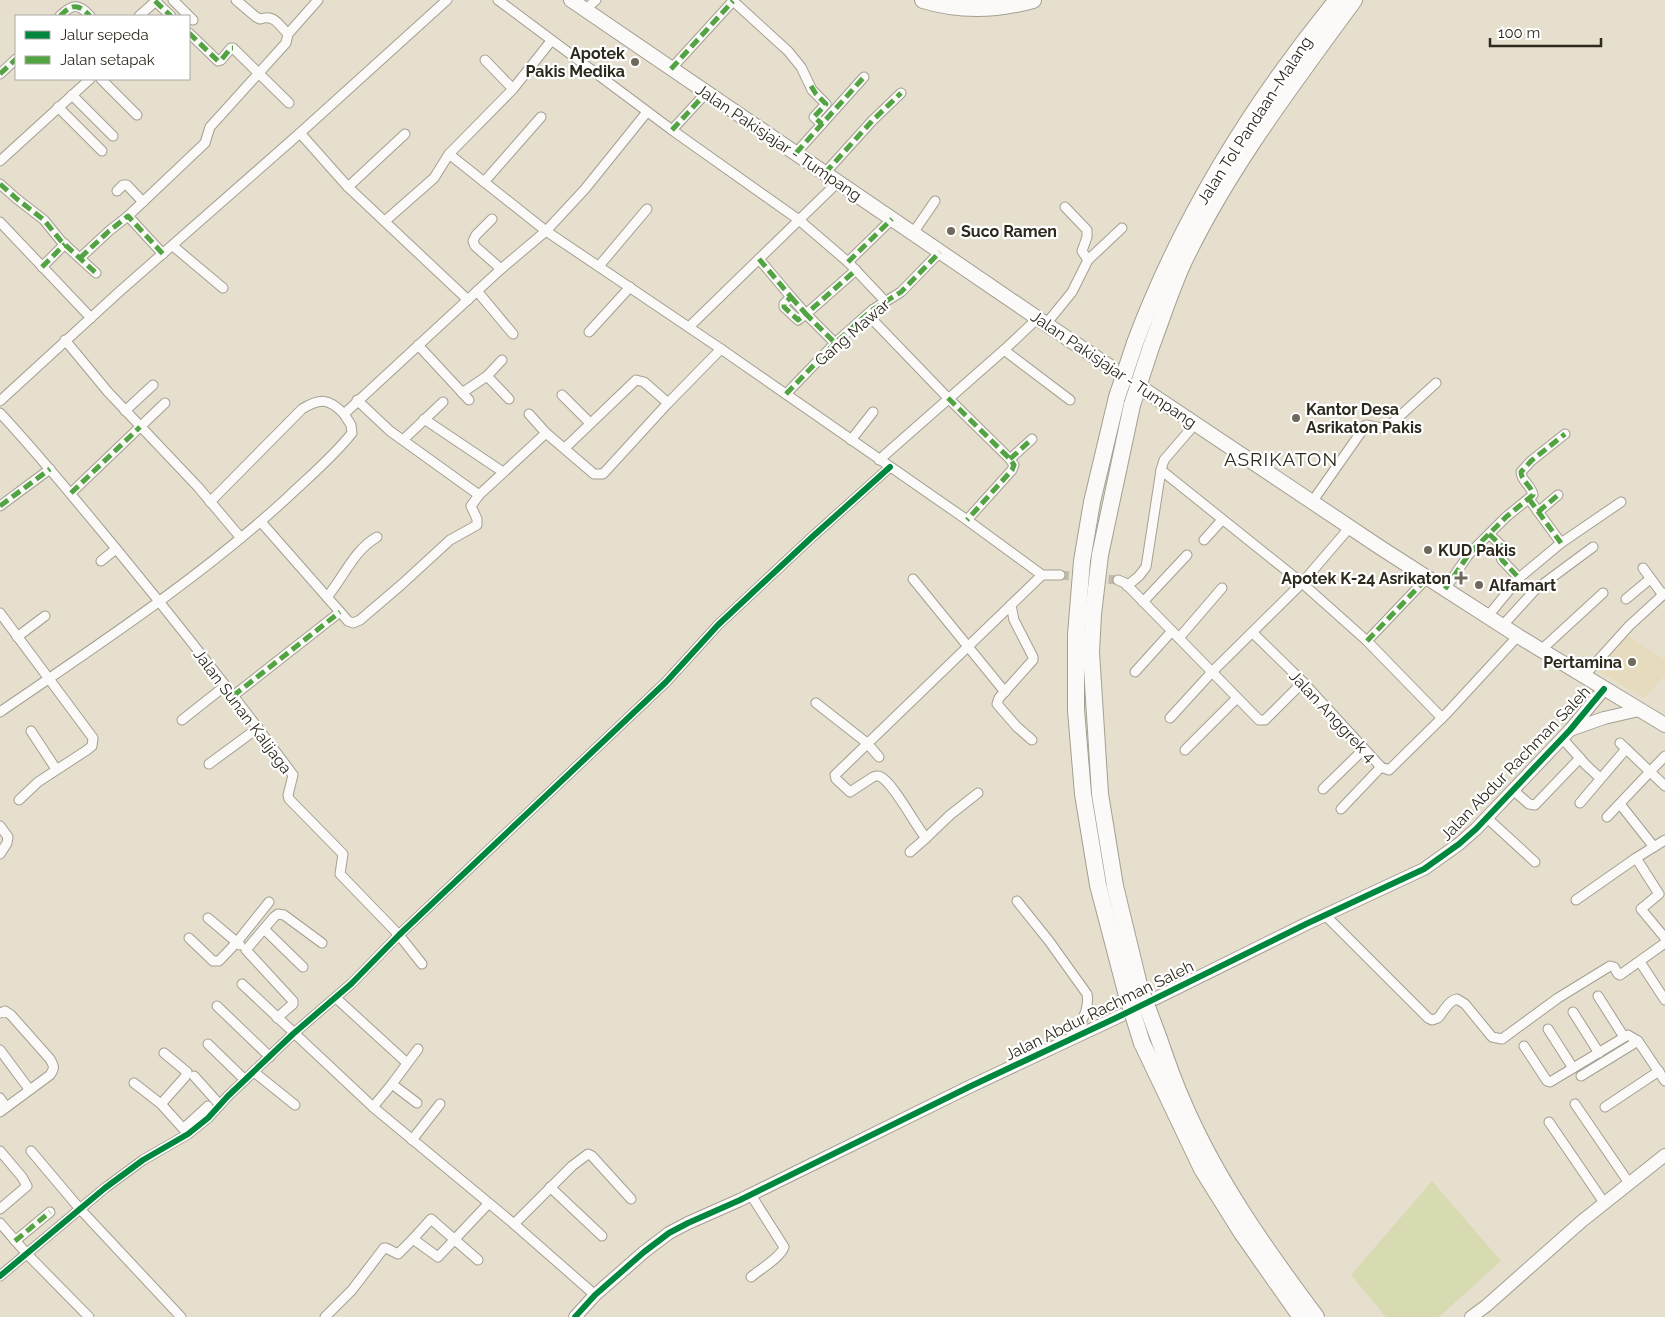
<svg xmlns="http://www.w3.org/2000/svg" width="1665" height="1317" viewBox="0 0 1665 1317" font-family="Raleway,sans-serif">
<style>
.built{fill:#e7dbbe}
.green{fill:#d8dbb1}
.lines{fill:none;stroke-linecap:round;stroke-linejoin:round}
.street-tunnel{stroke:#c1bbab;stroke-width:9;stroke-dasharray:9 4.5;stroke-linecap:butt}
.street-casing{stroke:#a49f92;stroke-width:11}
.secondary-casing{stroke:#a49f92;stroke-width:14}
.primary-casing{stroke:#a49f92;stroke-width:16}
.highway-casing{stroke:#a49f92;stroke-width:18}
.street{stroke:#fbfaf8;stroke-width:9}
.secondary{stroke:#fbfaf8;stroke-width:12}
.primary{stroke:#fbfaf8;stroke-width:14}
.highway{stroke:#fbfaf8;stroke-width:16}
.highway-bridge-casing{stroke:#a49f92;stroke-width:18;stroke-linecap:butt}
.highway-bridge{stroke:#fbfaf8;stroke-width:16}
.quiet{stroke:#52a341;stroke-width:5;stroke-dasharray:10 5;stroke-linecap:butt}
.cycleway-casing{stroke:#fff;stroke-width:9}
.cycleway{stroke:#00873e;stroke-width:6}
.poi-dot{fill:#6e695b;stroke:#fff;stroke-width:2}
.labels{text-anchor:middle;stroke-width:4.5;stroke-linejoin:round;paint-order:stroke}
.poi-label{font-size:16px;font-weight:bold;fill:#2e291d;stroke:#fff;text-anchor:start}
.street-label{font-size:16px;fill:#2e291d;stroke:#fff}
.quarter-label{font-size:19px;letter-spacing:1px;fill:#2e291d;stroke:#fff}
</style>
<rect width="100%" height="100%" fill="#e6dfce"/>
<!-- built -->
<path class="built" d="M1625,634L1665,660V675L1644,698L1595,669Z"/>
<!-- green -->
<path class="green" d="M1432,1181L1501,1261L1439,1317H1386L1351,1275Z"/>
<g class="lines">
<!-- street-tunnel -->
<g class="street-tunnel">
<path d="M1060,575L1082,577"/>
<path d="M1095,578L1118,580"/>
</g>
<!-- street casing -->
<g class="street-casing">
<g id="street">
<path d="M173,0L193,20"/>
<path d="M236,0L256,17L260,19C274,14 278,24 288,34"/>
<path d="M498,0L672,130L799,220L848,262L885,301"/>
<path d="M732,0L788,51L801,67L812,90L826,104L814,117L822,124"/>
<path d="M155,1L171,16"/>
<path d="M585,10L596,0"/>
<path d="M60,16C72,4 78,3 90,16"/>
<path d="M139,16L157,0"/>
<path d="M189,33L218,61L221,60L231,48H233L289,103"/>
<path d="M485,60L513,89"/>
<path d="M671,69L733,1"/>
<path d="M0,74L16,59"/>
<path d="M101,79L137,115"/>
<path d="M72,95L113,136"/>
<path d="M58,107L102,151"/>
<path d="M672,130L706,93"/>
<path d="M300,133L348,187L468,300"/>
<path d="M796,153L864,77"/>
<path d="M449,154L546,231L721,349L967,520L1042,575H1060"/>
<path d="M0,161L90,79"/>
<path d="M825,173L872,121L901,93"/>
<path d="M484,182L541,117"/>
<path d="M0,184L17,199L44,220L61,241L96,273"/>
<path d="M348,187L405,134"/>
<path d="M117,191L123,185H127L143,202"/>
<path d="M1065,207L1087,230V237L1082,251L1088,260"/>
<path d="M128,216L205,143L210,127L286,43L288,34L318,0"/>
<path d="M492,219L476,235L473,241L475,246L501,269"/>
<path d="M385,221L434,178L449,154L513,89L551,41"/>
<path d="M0,222L91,318"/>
<path d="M913,233L935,201"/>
<path d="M173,246L223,288"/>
<path d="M80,258L109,231L128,216L163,254"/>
<path d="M759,259L791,297L784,304V307L798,320L806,314L835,343"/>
<path d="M848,262L892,219"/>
<path d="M599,266L647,209"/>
<path d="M42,267L65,244"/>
<path d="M477,291L513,334"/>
<path d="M791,297L806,314L856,270"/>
<path d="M868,315L948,398L1010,459L1014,465L1012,470L967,520"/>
<path d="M1046,324L1072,292L1088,260L1122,228"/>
<path d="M689,327L838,182"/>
<path d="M589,332L630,287"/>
<path d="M65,340L108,392L198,487L241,538"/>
<path d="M418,345L469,400"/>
<path d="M1004,350L1070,400"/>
<path d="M487,376L509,399"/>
<path d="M462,393L487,376L502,360"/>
<path d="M786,394L835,343L872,310L901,292L940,252"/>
<path d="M562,395L590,423"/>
<path d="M357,400L390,431L479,495L546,433L594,474H603L668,403L721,349"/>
<path d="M0,401L119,292L300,133L447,0"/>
<path d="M125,411L153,385"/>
<path d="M0,413C41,457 79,504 118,551C178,624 237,699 293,775L288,795L289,799L343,854L340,874L399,935L422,964"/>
<path d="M529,414L546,433"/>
<path d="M424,419L503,472"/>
<path d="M1195,424L1164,460L1161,470L1302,583L1367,641L1442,718"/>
<path d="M403,440L443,402"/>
<path d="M851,440L873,412"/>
<path d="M565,448L636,380L644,382L668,403"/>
<path d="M1010,459L1032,439"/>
<path d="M879,460L1004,350L1038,318"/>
<path d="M71,493L165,403"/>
<path d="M1529,499L1561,543"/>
<path d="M210,502L302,409C320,398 329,398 344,414"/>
<path d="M1312,502L1366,425L1381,428L1390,425L1436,383"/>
<path d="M0,506L50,469"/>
<path d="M1538,512L1558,495"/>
<path d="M261,522L348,621L353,623L360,620L401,585L450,540L477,525V519L471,506L479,495"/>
<path d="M1489,534L1504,548L1501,557L1502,560L1519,578"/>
<path d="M1204,540L1222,520"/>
<path d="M101,561L116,549"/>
<path d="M1643,568L1663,595"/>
<path d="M913,579L1005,692"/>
<path d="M1118,580L1125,583L1259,720H1265L1303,682"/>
<path d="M1127,586L1139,576L1146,567L1161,470"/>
<path d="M1445,589L1469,554L1506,517L1533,495C1532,486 1521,481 1521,472L1531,461L1565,434"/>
<path d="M327,597C344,577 353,551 377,537"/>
<path d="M1626,599L1650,579"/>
<path d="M1143,602L1187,555"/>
<path d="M0,613L93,738L92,746L87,750L38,782L19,800"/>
<path d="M1488,616L1519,578L1561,543L1621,502"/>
<path d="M1503,625L1535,590L1593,547"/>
<path d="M1253,633L1303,682L1381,767L1389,770L1447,713L1518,636"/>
<path d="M17,637L45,616"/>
<path d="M1179,638L1222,588"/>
<path d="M1367,641L1427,578"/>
<path d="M1541,650L1603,593"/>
<path d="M1135,672L1172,631"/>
<path d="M1584,676L1629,626L1665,593"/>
<path d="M233,696L340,612"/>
<path d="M816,703L867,743L879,757"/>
<path d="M0,712C99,644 200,578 288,497C310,476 333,457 352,433L351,425L344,414L501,269L546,231L585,189L647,112"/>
<path d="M1170,718L1212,672L1302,583L1350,527"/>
<path d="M182,720L225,686"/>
<path d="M31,731L56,769"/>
<path d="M1562,738L1586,765L1600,778"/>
<path d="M1032,740L1017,727L997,704L999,698L1033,660V657L1014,620L1011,605L1042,575"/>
<path d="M1620,743L1665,786"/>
<path d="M1185,750L1237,698"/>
<path d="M209,764L258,728"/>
<path d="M1323,789L1364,749"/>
<path d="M1513,790L1529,804L1535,805L1580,758"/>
<path d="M1580,803L1626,749"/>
<path d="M1620,804L1654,847"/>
<path d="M1341,809L1381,767"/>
<path d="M1486,817L1535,862"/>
<path d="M1607,817L1665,756"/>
<path d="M0,826L8,837L7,843L0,854"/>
<path d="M926,838L950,815L978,793"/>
<path d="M910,852L926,838C915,825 894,784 881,777C877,775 877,776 873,777L850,792L836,779L835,775L1011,605"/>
<path d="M1636,858L1659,894L1641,909L1665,938"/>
<path d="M1576,900L1636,858L1665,840"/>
<path d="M1017,901L1049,941L1087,994C1090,1010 1080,1022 1075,1037"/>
<path d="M1325,915L1428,1018L1432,1020L1438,1018C1444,1011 1448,1001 1457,999L1465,1004L1492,1037L1502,1039L1558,998L1610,966L1614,967L1618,974L1620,975L1665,943"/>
<path d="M208,918L240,945"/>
<path d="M264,929L303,967"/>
<path d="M189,938L213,961H219L237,942L269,902"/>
<path d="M1640,962L1665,1000"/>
<path d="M242,984L373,1107L514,1224L595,1295"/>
<path d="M1598,996L1624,1037"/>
<path d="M336,998L407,1063"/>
<path d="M217,1006L270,1057"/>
<path d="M1573,1012L1599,1053"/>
<path d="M0,1013L5,1011L11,1015L50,1059C54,1066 55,1068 50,1075L0,1112"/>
<path d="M277,1018L293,1004V1001L246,950L274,917L278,914L284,915L322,943"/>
<path d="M1548,1029L1573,1068"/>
<path d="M208,1044L245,1080"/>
<path d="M1524,1046L1547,1081L1550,1082L1628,1035L1638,1041L1665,1081"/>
<path d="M0,1050L29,1089"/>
<path d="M254,1072L295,1105"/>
<path d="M194,1076L220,1105"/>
<path d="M1581,1076L1638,1041"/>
<path d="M134,1083L161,1104L188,1134"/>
<path d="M0,1098L6,1107"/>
<path d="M417,1103L392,1084L418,1049"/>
<path d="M161,1104L185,1077L187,1072L164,1053"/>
<path d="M1575,1104L1629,1183"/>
<path d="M373,1107L392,1084"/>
<path d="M1605,1107L1659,1071"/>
<path d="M1549,1122L1605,1204"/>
<path d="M184,1128L208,1106"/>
<path d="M412,1140L440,1104"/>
<path d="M0,1151L22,1177L27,1186L0,1209"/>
<path d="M31,1151L80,1209L181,1317"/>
<path d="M550,1187L602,1236"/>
<path d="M751,1195L784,1247C781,1257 759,1270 751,1277"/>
<path d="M0,1223L26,1253L89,1317"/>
<path d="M514,1224L572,1166L588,1154L592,1156L631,1199"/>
<path d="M413,1239L431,1219L478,1260"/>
<path d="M15,1241L50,1212"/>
<path d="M0,1276L105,1188L143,1160L188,1134L208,1118L228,1096L293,1034L351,984L399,935L666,682L718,625L811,538L890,467"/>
<path d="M325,1317L352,1290L384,1248H386L398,1254L413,1239L438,1257L488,1204"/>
</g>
</g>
<!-- secondary casing -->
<g class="secondary-casing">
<g id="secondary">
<path d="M1570,730L1604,718L1639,710"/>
<path d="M575,1317L595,1295L644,1252L669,1233L688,1223L740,1200L971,1086L1120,1016L1306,924L1424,869L1459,844L1476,829L1570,730L1604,689"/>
<path d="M1471,1317L1486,1306L1582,1221L1665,1155"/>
</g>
</g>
<!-- primary casing -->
<g class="primary-casing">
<path id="primary" d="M571,0L1046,324L1381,548L1518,636L1665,725"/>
</g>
<!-- highway casing -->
<g class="highway-casing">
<g id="highway">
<path d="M923,0C959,11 997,10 1033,0"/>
<path d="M1135,343C1182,217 1253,103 1337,0"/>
<path d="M1151,347C1162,318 1171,289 1184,261C1229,167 1293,84 1354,0"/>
<path d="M1117,397L1092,502L1082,561L1076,635V710L1083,794L1098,885L1126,992"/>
<path d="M1132,405L1100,555L1093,614L1091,652L1100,794L1115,886L1139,985"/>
<path d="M1159,1039C1166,1059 1173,1080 1182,1100C1215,1178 1265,1249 1316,1317"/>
<path d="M1142,1043L1202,1169L1242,1233L1301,1317"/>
</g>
</g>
<!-- street -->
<use href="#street" class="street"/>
<!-- secondary -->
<use href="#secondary" class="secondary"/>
<!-- primary -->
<use href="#primary" class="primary"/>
<!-- highway -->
<use href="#highway" class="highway"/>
<!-- highway-bridge casing -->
<g class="highway-bridge-casing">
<g id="highway-bridge">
<path d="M1117,397L1135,343"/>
<path d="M1132,405L1151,347"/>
<path d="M1139,985L1159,1039"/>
<path d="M1126,992L1142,1043"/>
</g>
</g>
<!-- highway-bridge -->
<use href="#highway-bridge" class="highway-bridge"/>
<!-- quiet -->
<g class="quiet">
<path d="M155,1L171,16"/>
<path d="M60,16C72,4 78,3 90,16"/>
<path d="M189,33L218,61L221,60L231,48H233"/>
<path d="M671,69L733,1"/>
<path d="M0,74L16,59"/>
<path d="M811,86L816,94L826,104L814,117L822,124"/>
<path d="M672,130L706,93"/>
<path d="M796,153L864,77"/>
<path d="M825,173L872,121L901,93"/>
<path d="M0,184L17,199L44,220L61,241L96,273"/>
<path d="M80,258L109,231L128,216L163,254"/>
<path d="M759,259L791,297L784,304V307L798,320L806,314L835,343"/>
<path d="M848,262L892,219"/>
<path d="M42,267L65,244"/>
<path d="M791,297L806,314L856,270"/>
<path d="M786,394L835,343L872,310L901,292L940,252"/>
<path d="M948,398L1010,459L1014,465L1012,470L967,520"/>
<path d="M1010,459L1032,439"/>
<path d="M71,493L140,427"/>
<path d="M1529,499L1561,543"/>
<path d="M0,506L50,469"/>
<path d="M1538,512L1558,495"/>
<path d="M1489,534L1504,548L1501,557L1502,560L1519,578"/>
<path d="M1445,589L1469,554L1506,517L1533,495C1532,486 1521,481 1521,472L1531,461L1565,434"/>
<path d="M1367,641L1427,578"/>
<path d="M233,696L340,612"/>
<path d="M15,1241L50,1212"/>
</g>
<!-- cycleway casing -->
<g class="cycleway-casing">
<g id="cycleway">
<path d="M0,1276L105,1188L143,1160L188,1134L208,1118L228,1096L293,1034L351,984L399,935L666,682L718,625L811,538L890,467"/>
<path d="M575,1317L595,1295L644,1252L669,1233L688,1223L740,1200L971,1086L1120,1016L1306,924L1424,869L1459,844L1476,829L1570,730L1604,689"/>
</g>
</g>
<!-- cycleway -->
<use href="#cycleway" class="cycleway"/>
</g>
<!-- markers -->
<g class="poi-dot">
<circle cx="635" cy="62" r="5"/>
<circle cx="951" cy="231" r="5"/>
<circle cx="1296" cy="418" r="5"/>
<circle cx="1428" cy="550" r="5"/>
<path d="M1458.5 570.5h5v5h5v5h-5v5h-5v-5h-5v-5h5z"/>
<circle cx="1479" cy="585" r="5"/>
<circle cx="1632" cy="662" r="5"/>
</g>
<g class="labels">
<!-- poi labels -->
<g class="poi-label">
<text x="625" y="59" text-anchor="end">Apotek<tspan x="625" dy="18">Pakis Medika</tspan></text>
<text x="961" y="237">Suco Ramen</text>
<text x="1306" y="415">Kantor Desa<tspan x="1306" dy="18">Asrikaton Pakis</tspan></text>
<text x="1438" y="556">KUD Pakis</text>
<text x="1451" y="584" text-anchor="end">Apotek K-24 Asrikaton</text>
<text x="1489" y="591">Alfamart</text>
<text x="1622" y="668" text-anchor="end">Pertamina</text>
</g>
<!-- street labels -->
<g class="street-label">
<text transform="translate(1254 120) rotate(-57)" y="6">Jalan Tol Pandaan–Malang</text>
<text transform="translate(779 142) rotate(34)" y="6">Jalan Pakisjajar - Tumpang</text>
<text transform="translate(852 332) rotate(-41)" y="6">Gang Mawar</text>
<text transform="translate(1114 369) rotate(34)" y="6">Jalan Pakisjajar - Tumpang</text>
<text transform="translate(243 711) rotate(53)" y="6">Jalan Sunan Kalijaga</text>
<text transform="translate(1333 716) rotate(47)" y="6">Jalan Anggrek 4</text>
<text transform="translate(1515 763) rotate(-46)" y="6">Jalan Abdur Rachman Saleh</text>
<text transform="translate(1099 1010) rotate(-26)" y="6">Jalan Abdur Rachman Saleh</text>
</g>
<!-- quarter labels -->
<g class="quarter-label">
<text x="1281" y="466">ASRIKATON</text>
</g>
</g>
<!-- legend -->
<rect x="15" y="15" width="175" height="65" fill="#ffffff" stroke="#aba9a5"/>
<rect x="25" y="31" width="25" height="8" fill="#00873e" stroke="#aba9a5"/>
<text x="60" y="40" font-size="15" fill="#2e291d">Jalur sepeda</text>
<rect x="25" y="56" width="25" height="8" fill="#52a341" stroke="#aba9a5"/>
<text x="60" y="65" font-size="15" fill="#2e291d">Jalan setapak</text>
<!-- scale -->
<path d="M1490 38v8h111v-8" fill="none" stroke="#2e291d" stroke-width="2.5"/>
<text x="1498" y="38" font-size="15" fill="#2e291d" stroke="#ffffff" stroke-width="4" paint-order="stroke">100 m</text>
</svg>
